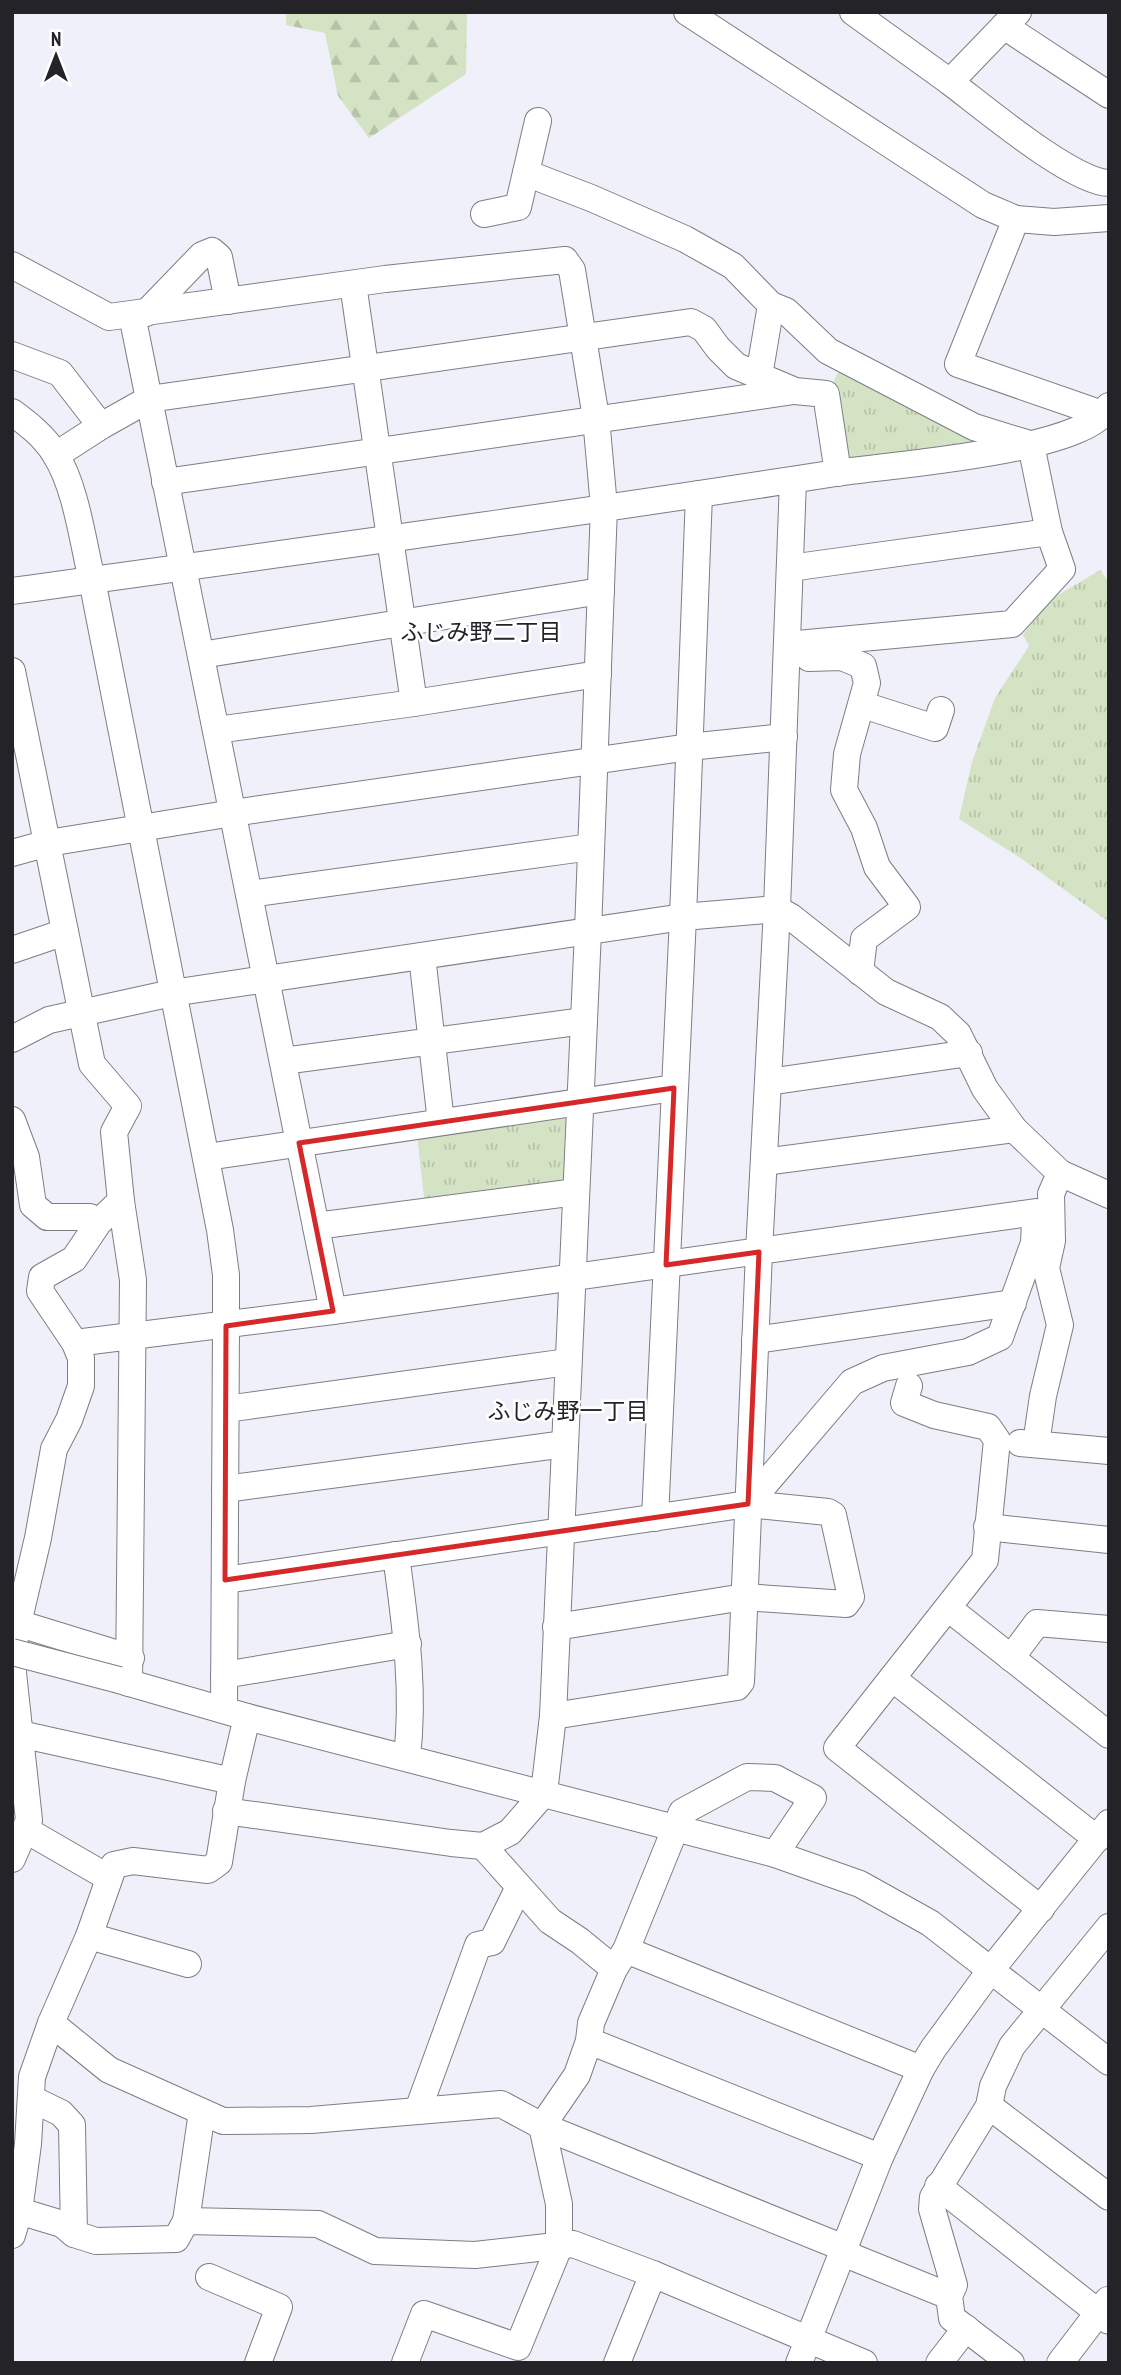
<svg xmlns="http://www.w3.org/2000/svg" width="1121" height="2375" viewBox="0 0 1121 2375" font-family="'PT Sans Narrow','Noto Sans JP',sans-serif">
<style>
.grass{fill:url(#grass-tufts)}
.forest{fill:url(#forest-firs)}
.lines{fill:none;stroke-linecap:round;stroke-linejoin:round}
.minor-casing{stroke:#7d7d86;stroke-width:28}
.minor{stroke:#fff;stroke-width:26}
.minor-bridge-casing{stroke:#7d7d86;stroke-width:28;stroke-linecap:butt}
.minor-bridge{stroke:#fff;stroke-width:26}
.marked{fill:none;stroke:#d62828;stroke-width:5;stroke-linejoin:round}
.labels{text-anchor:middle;stroke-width:5;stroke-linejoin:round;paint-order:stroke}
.neighbourhood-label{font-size:23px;fill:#242428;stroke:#fff}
</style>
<defs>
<pattern id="grass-tufts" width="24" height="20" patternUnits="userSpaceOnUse" patternTransform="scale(1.75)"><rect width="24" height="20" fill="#d4e3c3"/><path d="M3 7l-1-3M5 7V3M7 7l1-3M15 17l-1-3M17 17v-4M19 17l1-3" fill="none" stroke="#b6c3a8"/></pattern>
<pattern id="forest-firs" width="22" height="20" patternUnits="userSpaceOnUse" patternTransform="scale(1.75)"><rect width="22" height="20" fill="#d4e3c3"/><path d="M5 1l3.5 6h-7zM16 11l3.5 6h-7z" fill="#b6c3a8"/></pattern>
</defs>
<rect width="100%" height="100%" fill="#f0f0fa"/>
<!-- grass -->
<g class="grass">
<path d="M842,366L979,432L973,447L853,462L840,457L828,391Z"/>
<path d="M1100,570L1109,582V922L1022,859L959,819L972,762L995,698L1029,646L1023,635L1050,600Z"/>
<path d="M571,1114L566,1184L425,1206L417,1135Z"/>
</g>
<!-- forest -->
<path class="forest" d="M286,12H467L466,74L369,138L338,96L325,33L286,25Z"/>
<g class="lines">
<!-- minor casing -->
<g class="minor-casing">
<g id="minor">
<path d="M687,12L983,205L1016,219L1054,222L1109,218"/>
<path d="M853,12L950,82"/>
<path d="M1018,12L1004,26L1109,95"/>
<path d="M1004,26L950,82C983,107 1072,182 1109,183"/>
<path d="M526,173L591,198L685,239L733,266L771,305L786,311L828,351L974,427L1026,443"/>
<path d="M484,214L518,207L538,121"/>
<path d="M1016,219L958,364L1105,415"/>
<path d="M12,265L109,317L385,279L565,260L572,270L596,418L604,507L588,931L553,1716L544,1793L510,1832L483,1846L451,1843L226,1811"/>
<path d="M353,284L414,703"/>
<path d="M146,313L202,255L212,251L219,257L228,301"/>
<path d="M132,315L333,1311"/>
<path d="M12,355L60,373L101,426"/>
<path d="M759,376L771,305"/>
<path d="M12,412C28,424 44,436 55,454C76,486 83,543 92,580L220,1230L226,1275V1326L224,1710"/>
<path d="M56,455L101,426L149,399L691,322L704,329L718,348L736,366L795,391L826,394L838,473"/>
<path d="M165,482L794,391"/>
<path d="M790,568L1049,532"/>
<path d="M12,591C287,553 562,516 836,473C887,465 1088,452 1109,406"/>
<path d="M787,645L1012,624L1062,569L1049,532L1031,445"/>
<path d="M201,655L601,591"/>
<path d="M809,658L842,657L863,666L867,683L847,754L844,790L864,828L877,867L907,907L864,939L860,972"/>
<path d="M12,671L92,1064L128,1106L114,1132L121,1201L133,1280L129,1683"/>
<path d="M863,705L935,728L941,710"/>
<path d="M216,730L414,703L598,674"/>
<path d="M12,853L48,843L233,813L689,747L784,737"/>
<path d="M249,894L591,847"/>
<path d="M12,950L65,932"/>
<path d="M422,956L441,1122"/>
<path d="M12,1039L49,1020L172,993L683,917L777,909L791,917L886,992L940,1017L958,1034L985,1089L1014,1129L1060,1173L1051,1194L1052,1241L1046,1268L1060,1325L1043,1396L1036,1444"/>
<path d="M283,1061L584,1021"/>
<path d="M768,1082L969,1053"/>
<path d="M12,1120L26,1157L33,1205L47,1217H90L99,1222"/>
<path d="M207,1157L674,1088"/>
<path d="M764,1162L1014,1129"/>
<path d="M1060,1173L1109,1195"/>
<path d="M316,1226L576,1192"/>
<path d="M755,1340L1013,1303"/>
<path d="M75,1343L333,1311L1036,1212"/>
<path d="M909,1386L904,1403L934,1415L988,1427L997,1440L985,1560L837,1748L1041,1909"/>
<path d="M226,1409L568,1362"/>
<path d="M1020,1443L1109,1451"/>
<path d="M225,1489L565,1444"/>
<path d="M748,1504L852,1382L883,1368L968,1352L1000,1337L1034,1243L1035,1220"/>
<path d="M655,1518L683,917L699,494"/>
<path d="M987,1527L1109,1540"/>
<path d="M396,1555C405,1623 415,1688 407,1757"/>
<path d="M225,1580L748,1504L828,1512L833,1515L851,1597L846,1604L744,1597L556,1627"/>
<path d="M948,1608L1109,1735"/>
<path d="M17,1623L131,1658"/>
<path d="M1011,1658L1037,1623L1109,1629"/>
<path d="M224,1675L408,1644"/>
<path d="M892,1678L1097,1839"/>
<path d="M119,1680L247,1717L775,1854L860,1884L930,1923L1109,2062"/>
<path d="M553,1716L737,1687L741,1682L759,1252L777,909L793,480"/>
<path d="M20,1734L232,1781"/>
<path d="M26,1830L109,1878"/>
<path d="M483,1846L550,1921L580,1941L614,1969"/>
<path d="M12,1859L29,1820L13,1673L15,1636L38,1538L54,1449L69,1420L81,1386V1358L75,1343L40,1291L42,1277L74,1259L99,1222L121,1201"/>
<path d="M89,1936L188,1964"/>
<path d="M626,1950L921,2069"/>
<path d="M51,2023L109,2070L223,2121L311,2120L501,2104L542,2126L834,2244L855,2258L949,2296"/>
<path d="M589,2041L880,2157"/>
<path d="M32,2099L61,2113L72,2125L74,2234"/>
<path d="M989,2106L1109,2197"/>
<path d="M418,2110L478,1945L492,1942L519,1887"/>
<path d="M938,2186L1109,2321"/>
<path d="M19,2211L62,2224L74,2234L96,2241L176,2239L186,2221L202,2112"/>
<path d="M186,2221L318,2224L375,2251L475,2255L573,2244L653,2274L864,2363"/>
<path d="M12,2235L19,2211L28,2144L32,2077L51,2023L89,1936L114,1865L133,1861L208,1870L219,1862L232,1781L247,1717"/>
<path d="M209,2277L279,2307L258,2363"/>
<path d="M405,2363L424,2314L518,2347L559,2247V2204L542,2126L577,2075L589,2041L591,2023L614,1969L626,1950L682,1812L747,1777L775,1778L813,1798L775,1854"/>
<path d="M617,2363L653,2274"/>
<path d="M799,2363L880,2157L921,2069L933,2049L990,1971L1109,1823"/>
<path d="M939,2363L966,2328"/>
<path d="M1011,2363L952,2318L949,2296L954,2285L932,2209L933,2197L989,2106L993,2086L1012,2046L1109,1927"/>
<path d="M1060,2363L1108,2300"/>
</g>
</g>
<!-- minor -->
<use href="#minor" class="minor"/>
<!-- minor-bridge casing -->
<g class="minor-bridge-casing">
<path id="minor-bridge" d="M12,1652L119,1680"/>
</g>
<!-- minor-bridge -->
<use href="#minor-bridge" class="minor-bridge"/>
</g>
<!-- marked area -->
<path class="marked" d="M674,1088L666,1265L759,1252L748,1504L225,1580L226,1326L333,1311L299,1143Z"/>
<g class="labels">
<!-- neighbourhood labels -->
<g class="neighbourhood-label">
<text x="481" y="640">ふじみ野二丁目</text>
<text x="568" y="1419">ふじみ野一丁目</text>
</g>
</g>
<!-- border -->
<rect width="1121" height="2375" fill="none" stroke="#242428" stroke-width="28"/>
<!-- north arrow -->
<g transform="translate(56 56)" stroke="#ffffff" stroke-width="5" paint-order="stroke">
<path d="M0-5L12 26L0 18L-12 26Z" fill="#242428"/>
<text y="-10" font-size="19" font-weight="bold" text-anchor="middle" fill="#242428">N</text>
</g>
</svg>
